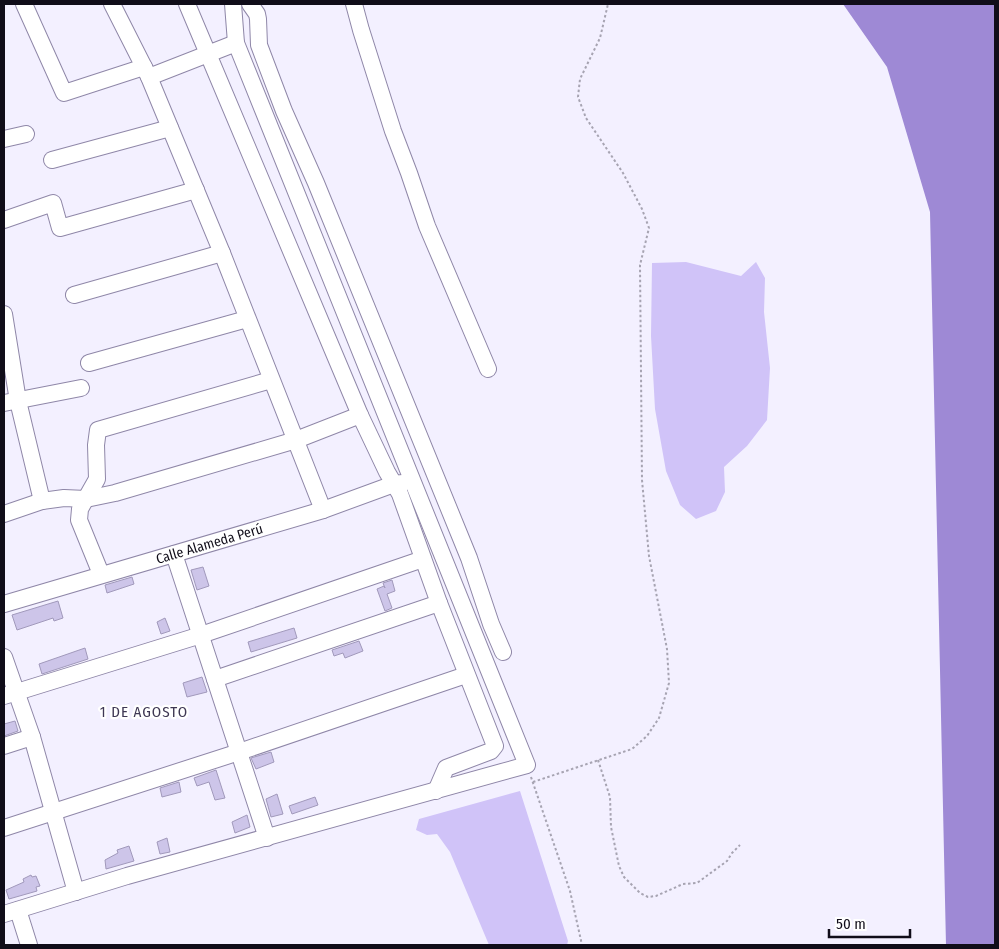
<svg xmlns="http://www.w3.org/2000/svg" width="999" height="949" viewBox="0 0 999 949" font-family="'Fira Sans Condensed',sans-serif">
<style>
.green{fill:#d0c3f8}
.water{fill:#9e89d5}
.building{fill:#cdc5e9;stroke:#a199bb}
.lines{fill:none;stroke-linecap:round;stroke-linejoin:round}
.minor-casing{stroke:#8f87a8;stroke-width:18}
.path{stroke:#a7a4b2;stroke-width:2;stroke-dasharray:2.5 2.5;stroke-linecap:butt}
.minor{stroke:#fff;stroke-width:16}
.labels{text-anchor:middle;stroke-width:4.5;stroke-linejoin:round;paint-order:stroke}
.street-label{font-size:14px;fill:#100d19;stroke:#fff}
.neighbourhood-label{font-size:15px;letter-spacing:1px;fill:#3e3753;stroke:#fff}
</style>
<rect width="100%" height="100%" fill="#f3f0ff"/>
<!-- green -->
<g class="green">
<path d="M686,262L741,276L756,262L765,278L764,312L770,368L767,420L747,446L724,467L725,492L716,511L696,519L680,505L666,471L655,409L651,336L652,263Z"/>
<path d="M520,791L568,941L567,945H489L450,852L437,834L427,835L416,830L419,819Z"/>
</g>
<!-- water -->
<path class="water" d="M843,4H995V945H946L930,212L887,67Z"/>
<!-- building -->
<g class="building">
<path d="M203,567L209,586L197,590L191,570Z"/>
<path d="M132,577L134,584L107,593L105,585Z"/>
<path d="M392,580L395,591L387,594L392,608L385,611L377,589L384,586L385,588L383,583Z"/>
<path d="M58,601L63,618L54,621L53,618L17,630L12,615Z"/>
<path d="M165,618L170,631L161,634L157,622Z"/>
<path d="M294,628L297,638L251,652L248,642Z"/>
<path d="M359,641L363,651L345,658L343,653L334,656L332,650Z"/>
<path d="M85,648L88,659L42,674L39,664Z"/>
<path d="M202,677L207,692L187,697L183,683Z"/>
<path d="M15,721L18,731L4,736V724Z"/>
<path d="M271,752L274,762L256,769L251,758Z"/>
<path d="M216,770L225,798L215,800L209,782L197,786L194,778Z"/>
<path d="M179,782L181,792L162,797L160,788Z"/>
<path d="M277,794L283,814L271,817L266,799Z"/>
<path d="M315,797L318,805L292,814L289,806Z"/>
<path d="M247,815L250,827L235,833L232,822Z"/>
<path d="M167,838L170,852L160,854L157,842Z"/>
<path d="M129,846L134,861L106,869L105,860L118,853L117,850Z"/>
<path d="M31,875L32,877L36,876L40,886L36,887L37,891L9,899L6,890L24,882L23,879Z"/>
</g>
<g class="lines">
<!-- minor casing -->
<g class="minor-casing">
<g id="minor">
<path d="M24,4L64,93L144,67"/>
<path d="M112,4L149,77L222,253L323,510"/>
<path d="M187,4L360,415L387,472L400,494L439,603L495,746L491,751L446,768L436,791"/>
<path d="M250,4L257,14L258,19L259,45L284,111L316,183L469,558L491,624L503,652"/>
<path d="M354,4L361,30L393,131L409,173L427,226L488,369"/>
<path d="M149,77L236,43"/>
<path d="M4,139L26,134"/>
<path d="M52,160L170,128"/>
<path d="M4,220L53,203L60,228L196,190"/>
<path d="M74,295L222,253"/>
<path d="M4,314L18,401L42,501"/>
<path d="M89,363L247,319"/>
<path d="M4,403L81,388"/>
<path d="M4,514L42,501L64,498L86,499L115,493L296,440L360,415"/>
<path d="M174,554L267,838"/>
<path d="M101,574L79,520L80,509L97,479L96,445L98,430L271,380"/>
<path id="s1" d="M4,604L323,510L394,484L403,483"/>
<path d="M4,657L32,737L76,892"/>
<path d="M215,679L439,603"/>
<path d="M4,696L201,635L423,559"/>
<path d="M4,746L32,737"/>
<path d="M4,828L239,752L466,675"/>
<path d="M18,910L29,945"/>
<path d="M4,914L127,876L527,765L236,43L233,4"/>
</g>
</g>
<!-- path -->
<g class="path">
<path d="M598,760L610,797L611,827L619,866L624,877L640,893L648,897L656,896L683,884L697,883L727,861L732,853L740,845"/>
<path d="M531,777L570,891L582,945"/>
<path d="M533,782L632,749L647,736L659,718L669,683L667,649L649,556L642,480L640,265L649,228L642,209L623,173L586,118L578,97L580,79L600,38L608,4"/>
</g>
<!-- minor -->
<use href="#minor" class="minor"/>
</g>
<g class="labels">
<!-- street labels -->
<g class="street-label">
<text dy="5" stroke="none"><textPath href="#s1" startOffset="214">Calle Alameda Perú</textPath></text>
</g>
<!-- neighbourhood labels -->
<g class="neighbourhood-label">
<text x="144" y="717">1 DE AGOSTO</text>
</g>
</g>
<!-- border -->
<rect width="999" height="949" fill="none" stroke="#100d19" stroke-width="10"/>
<!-- scale -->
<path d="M829 929v8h81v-8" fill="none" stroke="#100d19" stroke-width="2.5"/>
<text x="836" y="929" font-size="15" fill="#100d19" stroke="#ffffff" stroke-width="4" paint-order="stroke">50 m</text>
</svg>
